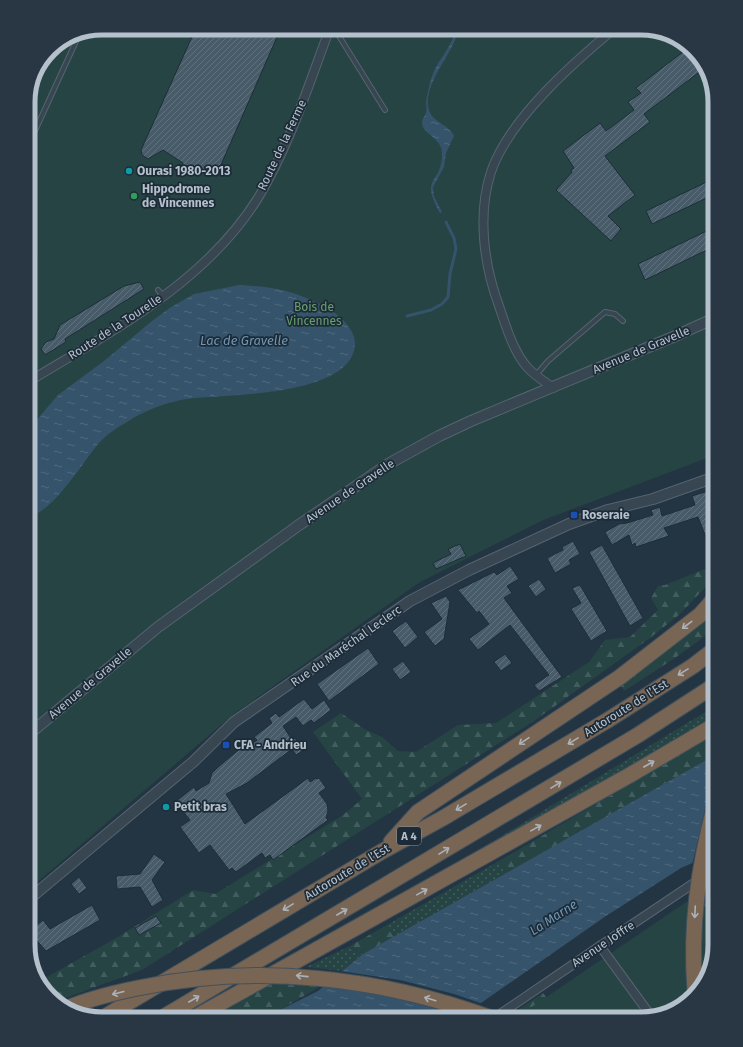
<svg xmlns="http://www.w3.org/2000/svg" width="743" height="1047" viewBox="0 0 743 1047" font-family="'Fira Sans',sans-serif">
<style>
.grass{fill:url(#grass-dots)}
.forest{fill:url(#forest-firs)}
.green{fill:#254443}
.water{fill:url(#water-ripples)}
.pier{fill:#233543}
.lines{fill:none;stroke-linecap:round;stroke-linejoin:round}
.stream{stroke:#35536b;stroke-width:3}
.building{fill:url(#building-hatch);stroke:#1e2d39}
.service-casing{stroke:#55646f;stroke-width:6}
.minor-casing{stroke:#55646f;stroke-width:10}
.tertiary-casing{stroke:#55646f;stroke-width:12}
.motorway-casing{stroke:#42515c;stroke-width:17}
.service{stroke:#384652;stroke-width:4}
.minor{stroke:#384652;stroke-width:8}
.tertiary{stroke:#384652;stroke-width:10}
.motorway{stroke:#796554;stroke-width:15}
.motorway-bridge-casing{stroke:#42515c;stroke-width:17;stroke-linecap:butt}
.motorway-bridge{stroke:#796554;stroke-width:15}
.oneway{stroke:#abb3ba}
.culture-dot{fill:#0f9aa8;stroke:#1c2b37;stroke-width:1.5}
.leisure-dot{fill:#2e9e5b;stroke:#1c2b37;stroke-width:1.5}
.transit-dot{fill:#1a4fb4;stroke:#1c2b37;stroke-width:1.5}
.labels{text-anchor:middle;stroke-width:3.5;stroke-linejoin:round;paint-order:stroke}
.shield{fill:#1c2b37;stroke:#86949f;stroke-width:1}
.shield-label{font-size:11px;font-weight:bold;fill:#b4c1cc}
.street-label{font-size:12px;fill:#b4c1cc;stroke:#1c2b37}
.poi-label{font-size:12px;font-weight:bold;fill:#b4c1cc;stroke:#1c2b37;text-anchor:start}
.park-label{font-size:12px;fill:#69a06e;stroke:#1c2b37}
.water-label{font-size:13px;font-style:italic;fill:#7196b3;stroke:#1c2b37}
.rim{fill:none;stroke:#b4c1cc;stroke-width:5}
</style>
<defs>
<pattern id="grass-dots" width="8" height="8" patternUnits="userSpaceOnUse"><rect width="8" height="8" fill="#254443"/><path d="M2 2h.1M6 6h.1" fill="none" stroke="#425d5d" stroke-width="1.8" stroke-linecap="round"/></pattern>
<pattern id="forest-firs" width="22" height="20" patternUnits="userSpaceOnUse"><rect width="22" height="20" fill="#254443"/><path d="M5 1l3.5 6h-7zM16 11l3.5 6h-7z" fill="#425d5d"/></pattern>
<pattern id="water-ripples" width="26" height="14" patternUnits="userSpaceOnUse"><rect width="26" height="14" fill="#35536b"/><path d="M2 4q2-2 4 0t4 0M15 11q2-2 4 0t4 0" fill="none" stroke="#506a7f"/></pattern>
<pattern id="building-hatch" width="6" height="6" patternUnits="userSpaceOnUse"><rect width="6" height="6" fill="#475b69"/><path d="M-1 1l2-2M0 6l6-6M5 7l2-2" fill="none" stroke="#5f717d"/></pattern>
</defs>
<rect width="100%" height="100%" fill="#233543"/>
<!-- grass -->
<g class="grass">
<path d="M715,706V717L422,888L424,883Z"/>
<path d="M499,861L507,873L395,937L385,926Z"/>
<path d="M348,947L363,954L342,971L306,967Z"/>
</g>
<!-- forest -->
<g class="forest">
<path d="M715,565V577L679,615L650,638L534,721L142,970L57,1001L38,982L118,937L193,890L215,894L343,815L362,799L313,732L341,713L366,730L382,737L398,751L416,752L458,725L496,723L589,662L605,640L630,637L658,610L651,598L658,586L665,585Z"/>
<path d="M715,606V629L675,658L624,691L619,683Z"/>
<path d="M715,734V755L507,873L499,861Z"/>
<path d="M385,926L395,937L363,954L348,947Z"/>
<path d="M266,983L323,985L264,1019H201Z"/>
<path d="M543,993L560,1015L537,1019L518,1010Z"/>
</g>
<!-- green -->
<g class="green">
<path d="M102,28H645L678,38L705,65L715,102V455L541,521L420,582L234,714L28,890V97L36,70L53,47Z"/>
<path d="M692,898L699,899L715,922V945L705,982L678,1009L641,1019H514Z"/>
</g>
<!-- water -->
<g class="water">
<path d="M456,28H459C455,52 421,85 429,110C433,123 450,125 454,136L446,153L444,167L433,187L434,196L442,212L440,213C419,175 442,185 442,154C443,138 421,134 422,122C422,119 425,116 426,113C427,109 426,105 426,101C428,91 430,80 434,71C442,55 451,48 456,28Z"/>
<path d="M239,285C271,287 288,289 318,303C332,309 355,326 355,343C354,398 223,394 186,399C167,402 143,411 127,422C118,427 107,434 100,442C85,458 51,517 28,515V430L58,395L104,361L152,321L171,307L194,294Z"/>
<path d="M715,755V853L681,868L606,916L458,1019H262L318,991L363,954Z"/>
</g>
<!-- pier -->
<g class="pier">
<path d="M715,767V837L711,857L692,865Z"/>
<path d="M340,971L400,980L454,994L483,1004L464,1017L442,1010L390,997L322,985Z"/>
</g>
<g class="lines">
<!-- stream -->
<path class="stream" d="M407,316L431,310L442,304L448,297L450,274L456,249L454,238L446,222"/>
</g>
<!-- building -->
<g class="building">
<path d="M196,28H281L220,167H218L216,172L182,165L183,163L163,150L148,159L142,155L141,150Z"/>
<path d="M688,48L706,67L644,114L650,122L605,156L635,195L608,216L621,229L611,241L556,190L572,172L571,170L574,168L563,151L600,123L606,131L634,110L628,102L641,93L636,88Z"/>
<path d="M715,178V194L652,224L646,211Z"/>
<path d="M715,227V246L645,280L638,264Z"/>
<path d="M140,282L144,289L65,339L66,342L45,355L41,349L46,342L54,339L60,325L124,286Z"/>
<path d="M708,491L709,494L715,492V529H712L715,538V560L698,517L664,528L669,536L636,547L635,543L632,545L629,535L612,545L605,532L619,524L627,523L653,515L651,510L660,507L662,516L695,505L692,496Z"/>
<path d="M573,541L580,554L569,560L571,564L555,573L547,558L563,550L562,547Z"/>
<path d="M460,544L466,556L436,569L433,563L451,554L448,549Z"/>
<path d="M602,545L643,618L630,626L589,552Z"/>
<path d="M510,566L519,579L507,586L512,593L504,598L562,677L539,691L534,685L549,675L510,625L478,650L469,639L489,624L479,611L477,613L458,590L494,572L497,575Z"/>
<path d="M539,579L546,589L536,597L528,586Z"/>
<path d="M580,585L607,631L591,641L571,609L581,603L572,588Z"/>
<path d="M446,596L450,602L444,639L435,646L424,632L442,619L431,603Z"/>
<path d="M406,621L418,637L405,648L392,631Z"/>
<path d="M368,648L379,664L329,701L317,684Z"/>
<path d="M505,654L512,663L501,671L494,662Z"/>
<path d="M403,661L411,672L400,680L392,669Z"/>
<path d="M304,699L312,709L324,700L331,710L314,723L311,720L303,726L296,717L283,726L292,740L295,738L304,750L296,755L292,749L247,783L226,794L245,824L308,778L310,782L316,778L317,779L319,778L326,788L319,793L327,804L328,811L326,818L328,820L273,860L270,855L265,858L262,853L236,872L232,868L229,870L210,845L199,853L180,827L190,820L175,802L194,787L196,791L209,783L212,773L217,768L242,747L244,750L257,740L254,737L272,723L269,718L276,713L279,717Z"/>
<path d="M154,854L165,862L152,880L163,900L152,907L140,887L117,889L116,876L140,874Z"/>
<path d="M79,877L87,888L79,894L71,884Z"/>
<path d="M92,905L100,920L46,951L32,935L30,931L43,920L50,929Z"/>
<path d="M156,916L161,923L139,935L135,928Z"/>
</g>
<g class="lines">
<!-- service casing -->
<g class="service-casing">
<g id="service">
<path d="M334,28L385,110"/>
<path d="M28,146L78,37"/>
<path d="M158,290L163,296"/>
<path d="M536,375L548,361L605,312L615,314L623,321"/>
</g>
</g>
<!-- minor casing -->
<g class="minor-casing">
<g id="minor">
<path d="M28,382C112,331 205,283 258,198C290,145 308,86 330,28"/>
<path d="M553,388C544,381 534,375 527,367C513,351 506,326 499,306C484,265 477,215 491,172C509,119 573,63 615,28"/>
<path d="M698,889L715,911"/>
<path d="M600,946L651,1016"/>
<path d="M493,1019L600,946L694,883L715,872"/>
</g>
</g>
<!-- tertiary casing -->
<g class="tertiary-casing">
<g id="tertiary">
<path d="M28,735L158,627L299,525L390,463L439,436L471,421L673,337L715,318"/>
<path d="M28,900L193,762L234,722L410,601L469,570L569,524L608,510L653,499L715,477"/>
</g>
</g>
<!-- motorway casing -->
<g class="motorway-casing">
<g id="motorway">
<path d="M391,842L418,812L620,677L700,615L715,598"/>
<path d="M101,1019L381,852L443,818L608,720L693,666L715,649"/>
<path d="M160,1019L638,735L715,685"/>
<path d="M192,1019L630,775L715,725"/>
</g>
</g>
<!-- service -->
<use href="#service" class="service"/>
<!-- minor -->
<use href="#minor" class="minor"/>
<!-- tertiary -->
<use href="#tertiary" class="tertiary"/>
<!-- motorway -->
<use href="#motorway" class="motorway"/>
<!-- motorway-bridge casing -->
<g class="motorway-bridge-casing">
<g id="motorway-bridge">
<path d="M695,991C690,927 698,868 715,805"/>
<path d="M65,1009C88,999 113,993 138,988C257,963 380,977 494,1019"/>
</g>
</g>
<!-- motorway-bridge -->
<use href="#motorway-bridge" class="motorway-bridge"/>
</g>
<!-- one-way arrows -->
<defs><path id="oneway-shaft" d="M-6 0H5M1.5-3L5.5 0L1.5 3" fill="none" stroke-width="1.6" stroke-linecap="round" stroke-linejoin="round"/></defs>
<g class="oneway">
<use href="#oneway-shaft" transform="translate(687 625) rotate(143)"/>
<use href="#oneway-shaft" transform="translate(683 672) rotate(148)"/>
<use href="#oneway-shaft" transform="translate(524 741) rotate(146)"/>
<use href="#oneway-shaft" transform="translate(573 741) rotate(149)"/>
<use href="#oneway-shaft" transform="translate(649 764) rotate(-30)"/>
<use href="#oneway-shaft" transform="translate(556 785) rotate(-31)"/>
<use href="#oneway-shaft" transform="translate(461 807) rotate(149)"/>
<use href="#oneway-shaft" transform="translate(536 828) rotate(-29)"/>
<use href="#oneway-shaft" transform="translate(444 851) rotate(-31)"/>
<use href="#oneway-shaft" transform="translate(422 892) rotate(-29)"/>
<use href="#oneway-shaft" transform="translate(288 907) rotate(149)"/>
<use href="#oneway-shaft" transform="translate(342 912) rotate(-30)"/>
<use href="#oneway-shaft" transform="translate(695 912) rotate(93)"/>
<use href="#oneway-shaft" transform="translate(302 976) rotate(-174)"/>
<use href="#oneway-shaft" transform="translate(118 993) rotate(166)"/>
<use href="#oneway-shaft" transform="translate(194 999) rotate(-30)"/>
<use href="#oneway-shaft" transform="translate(430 999) rotate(-163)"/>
</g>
<!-- markers -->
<g class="culture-dot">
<circle cx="129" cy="171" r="4"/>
<circle cx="166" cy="807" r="4"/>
</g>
<circle class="leisure-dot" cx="134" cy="196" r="4"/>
<g class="transit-dot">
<rect x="570" y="511" width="8" height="8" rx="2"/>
<rect x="222" y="741" width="8" height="8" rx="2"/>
</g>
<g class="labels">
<!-- shield labels -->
<rect class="shield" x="397" y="827" width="24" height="18" rx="3"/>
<g class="shield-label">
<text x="409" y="840">A 4</text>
</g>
<!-- street labels -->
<g class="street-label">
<text transform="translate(282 145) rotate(-65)" y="4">Route de la Ferme</text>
<text transform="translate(115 327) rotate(-33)" y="4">Route de la Tourelle</text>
<text transform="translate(641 350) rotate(-23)" y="4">Avenue de Gravelle</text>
<text transform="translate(350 491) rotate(-34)" y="4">Avenue de Gravelle</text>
<text transform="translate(346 646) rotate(-35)" y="4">Rue du Maréchal Leclerc</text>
<text transform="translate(90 683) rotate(-40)" y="4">Avenue de Gravelle</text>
<text transform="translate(626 708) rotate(-32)" y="4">Autoroute de l’Est</text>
<text transform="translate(347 872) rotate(-31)" y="4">Autoroute de l’Est</text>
<text transform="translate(603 944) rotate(-34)" y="4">Avenue Joffre</text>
</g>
<!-- poi labels -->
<g class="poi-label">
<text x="137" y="175">Ourasi 1980-2013</text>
<text x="142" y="193">Hippodrome<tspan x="142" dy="14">de Vincennes</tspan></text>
<text x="582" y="519">Roseraie</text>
<text x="234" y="749">CFA - Andrieu</text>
<text x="174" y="811">Petit bras</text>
</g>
<!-- park labels -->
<g class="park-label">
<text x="314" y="311">Bois de<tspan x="314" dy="14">Vincennes</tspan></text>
</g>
<!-- water labels -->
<g class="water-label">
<text x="244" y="345">Lac de Gravelle</text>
<text transform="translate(553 917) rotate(-33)" y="5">La Marne</text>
</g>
</g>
<!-- crop -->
<path d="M0 0H743V1047H0ZM102 35H641A67 67 0 0 1 708 102V945A67 67 0 0 1 641 1012H102A67 67 0 0 1 35 945V102A67 67 0 0 1 102 35Z" fill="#283743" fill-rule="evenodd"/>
<path class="rim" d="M102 35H641A67 67 0 0 1 708 102V945A67 67 0 0 1 641 1012H102A67 67 0 0 1 35 945V102A67 67 0 0 1 102 35Z"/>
</svg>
